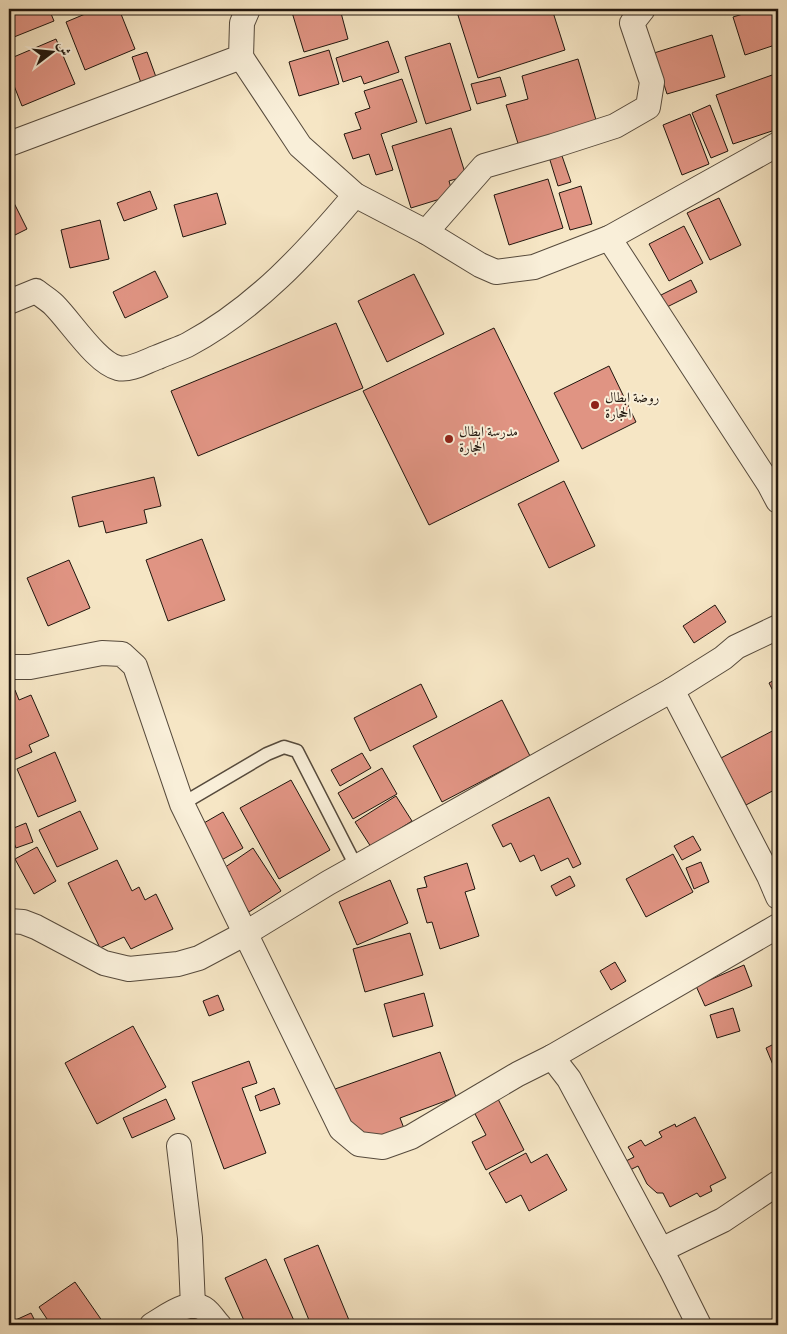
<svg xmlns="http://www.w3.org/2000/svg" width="787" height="1334" viewBox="0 0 787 1334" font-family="'IM FELL French Canon',Amiri,serif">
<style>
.building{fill:#e09483;stroke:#20160e}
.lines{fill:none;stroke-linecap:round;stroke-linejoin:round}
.service-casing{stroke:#564a3c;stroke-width:15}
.minor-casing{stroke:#564a3c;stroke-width:26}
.service{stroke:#f9efd9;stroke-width:12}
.minor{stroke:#f9efd9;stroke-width:24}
.poi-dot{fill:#8f2418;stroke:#f9efd9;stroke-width:2}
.labels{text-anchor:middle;stroke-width:4;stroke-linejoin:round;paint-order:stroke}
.poi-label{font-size:14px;fill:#20160e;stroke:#f9efd9;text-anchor:start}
</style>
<rect width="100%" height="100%" fill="#f6e6c5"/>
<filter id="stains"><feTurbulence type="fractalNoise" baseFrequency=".004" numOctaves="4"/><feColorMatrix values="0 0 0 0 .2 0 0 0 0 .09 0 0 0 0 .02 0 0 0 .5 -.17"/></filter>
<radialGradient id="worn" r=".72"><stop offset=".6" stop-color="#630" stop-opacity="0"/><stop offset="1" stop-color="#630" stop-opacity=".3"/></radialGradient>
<!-- building -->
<g class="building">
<path d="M9,9H49L54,21L9,39Z"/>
<path d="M97,9H119L135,49L85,70L66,22Z"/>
<path d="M291,9H340L348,39L304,52Z"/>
<path d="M456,9H552L565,50L478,78Z"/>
<path d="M759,9H778V44L745,55L733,17Z"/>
<path d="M712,35L725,77L667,94L654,53Z"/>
<path d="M56,39L75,84L22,106L9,73V59Z"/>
<path d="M388,41L399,72L364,84L361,76L343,82L336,58Z"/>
<path d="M450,43L471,110L426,124L405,57Z"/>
<path d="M329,50L339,84L299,96L289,62Z"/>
<path d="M147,52L156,77L141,83L132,57Z"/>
<path d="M578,59L599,130L521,153L506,105L528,99L522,76Z"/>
<path d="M775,74L778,85V129L733,144L716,95Z"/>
<path d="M500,77L506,96L477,104L471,84Z"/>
<path d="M402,79L417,122L381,134L393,170L376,175L369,154L353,159L344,134L361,129L355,113L370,108L364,91Z"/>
<path d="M710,105L728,151L711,158L692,113Z"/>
<path d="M690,114L709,164L682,175L663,125Z"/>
<path d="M451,128L466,176L449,181L453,195L411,208L392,146Z"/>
<path d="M561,153L571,182L558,186L549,157Z"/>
<path d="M548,179L563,228L509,245L494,195Z"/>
<path d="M581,186L592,224L570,230L559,193Z"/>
<path d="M150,191L157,209L124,221L117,203Z"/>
<path d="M9,193L27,229L9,238Z"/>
<path d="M217,193L226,224L183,237L174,205Z"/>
<path d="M719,198L741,245L710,260L687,213Z"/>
<path d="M100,220L109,259L70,268L61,230Z"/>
<path d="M684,226L703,263L669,281L649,244Z"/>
<path d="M155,271L168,297L125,318L113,292Z"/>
<path d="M414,274L444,334L387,362L358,301Z"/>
<path d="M691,280L697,292L667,307L661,295Z"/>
<path d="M336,323L363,388L198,456L171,391Z"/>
<path d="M494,328L559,461L429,525L363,391Z"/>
<path d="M609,366L636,422L582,449L554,393Z"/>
<path d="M154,477L161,506L144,510L147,523L106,533L103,521L79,527L72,497Z"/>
<path d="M564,481L595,546L549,568L518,504Z"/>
<path d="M202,539L225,600L168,621L146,560Z"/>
<path d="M69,560L90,608L48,626L27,578Z"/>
<path d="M715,605L726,622L694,643L683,626Z"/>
<path d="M778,678V701L769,683Z"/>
<path d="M421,684L437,717L370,751L354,718Z"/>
<path d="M15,690L19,700L31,695L49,736L29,745L32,752L9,762V693Z"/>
<path d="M502,700L530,756L442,802L413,746Z"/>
<path d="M778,728V788L746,805L721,758Z"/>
<path d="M55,752L76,801L38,817L17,769Z"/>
<path d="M362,753L371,768L340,786L331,770Z"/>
<path d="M382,768L397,794L353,819L338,793Z"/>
<path d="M291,780L330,850L279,879L240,808Z"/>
<path d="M396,796L412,821L371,847L355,822Z"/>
<path d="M549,797L581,864L573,868L568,858L541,871L534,855L520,862L511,843L503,847L492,825Z"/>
<path d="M80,811L98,849L57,867L39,830Z"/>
<path d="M223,812L243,848L218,862L197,827Z"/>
<path d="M26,823L33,842L16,848L9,830Z"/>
<path d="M693,836L701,850L682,860L674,846Z"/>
<path d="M37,847L56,881L34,894L15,859Z"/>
<path d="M253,848L281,891L249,912L221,870Z"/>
<path d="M673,854L693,892L646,917L626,879Z"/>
<path d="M117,860L132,891L139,887L145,900L156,894L173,929L131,949L124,937L100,948L68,883Z"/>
<path d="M701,862L709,882L694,889L686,868Z"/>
<path d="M467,863L475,889L465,892L479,936L440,949L432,922L427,923L417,889L427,887L424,877Z"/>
<path d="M570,876L575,886L556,896L551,886Z"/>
<path d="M390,880L408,923L357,945L339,902Z"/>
<path d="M410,933L423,975L365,992L353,949Z"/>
<path d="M615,962L626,981L611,990L600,971Z"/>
<path d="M744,965L752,986L705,1006L696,986Z"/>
<path d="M424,993L433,1026L393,1037L384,1004Z"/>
<path d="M218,995L224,1010L209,1016L203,1001Z"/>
<path d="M733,1008L740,1031L717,1038L710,1015Z"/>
<path d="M133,1026L166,1087L97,1124L65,1063Z"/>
<path d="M778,1042V1077L766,1048Z"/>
<path d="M440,1052L456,1097L400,1118L405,1131L356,1148L335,1089Z"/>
<path d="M249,1061L257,1083L242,1088L266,1153L224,1169L192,1082Z"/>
<path d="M274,1088L280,1104L260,1111L255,1096Z"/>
<path d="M166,1099L175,1119L132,1138L123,1118Z"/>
<path d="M498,1099L524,1150L486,1170L472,1142L486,1135L474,1112Z"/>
<path d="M695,1117L726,1178L710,1186L712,1191L700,1197L697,1193L670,1207L663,1193H657L647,1184L638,1166L626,1172L622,1163L634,1157L628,1147L641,1140L645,1146L662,1137L659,1132L675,1124L676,1127Z"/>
<path d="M526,1153L531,1163L547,1154L567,1190L529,1211L521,1195L506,1203L489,1173Z"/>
<path d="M318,1245L351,1325H311L284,1259Z"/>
<path d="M266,1259L296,1325H246L225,1278Z"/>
<path d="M75,1282L105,1325H51L39,1307Z"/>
<path d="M31,1313L37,1325H9V1323Z"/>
</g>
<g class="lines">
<!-- service casing -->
<g class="service-casing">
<path id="service" d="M182,804L267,754L284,747L297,751L357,868"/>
</g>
<!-- minor casing -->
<g class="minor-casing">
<g id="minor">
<path d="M241,57L300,146L355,195L426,232L480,265L496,272L534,267L609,238L778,144"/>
<path d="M9,144L241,57L242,23L248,9"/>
<path d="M426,232L484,166L553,146L615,126L648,107L652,82L632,23L643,9"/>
<path d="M609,238L769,484L778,501"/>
<path d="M9,302L36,291C42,296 49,300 54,305C71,322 97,363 118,368C131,371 146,361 158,357C168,352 180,349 189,344C256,308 307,252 355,195"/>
<path d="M9,667H30L102,653L122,654L135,666L182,804L341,1129L359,1144L383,1147L411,1137L518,1074L552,1057L569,1079L671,1269L699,1325"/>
<path d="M672,690L769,876L778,897"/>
<path d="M9,921L23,922L36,927L104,963L129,969L178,964L199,958L246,933L328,883L672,690L723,658L736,647L778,627"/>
<path d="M552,1057L778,926"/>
<path d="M179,1146L190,1238L193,1306"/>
<path d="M661,1250L723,1220L778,1183"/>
<path d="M152,1325C166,1317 190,1297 206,1310C211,1314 215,1321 219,1325"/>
</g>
</g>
<!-- service -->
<use href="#service" class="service"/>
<!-- minor -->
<use href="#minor" class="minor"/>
</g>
<!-- markers -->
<g class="poi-dot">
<circle cx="595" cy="405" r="5"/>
<circle cx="449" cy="439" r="5"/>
</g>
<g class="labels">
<!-- poi labels -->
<g class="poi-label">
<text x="605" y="402">روضة ابطال<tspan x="605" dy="16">الحجارة</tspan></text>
<text x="459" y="436">مدرسة ابطال<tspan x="459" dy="16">الحجارة</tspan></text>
</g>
</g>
<!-- margin -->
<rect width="787" height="1334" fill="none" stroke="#f6e6c5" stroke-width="30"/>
<rect x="10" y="10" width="767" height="1314" fill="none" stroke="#20160e" stroke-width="2.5"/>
<rect x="15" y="15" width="757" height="1304" fill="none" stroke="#20160e"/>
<!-- north arrow -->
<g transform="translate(52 52) rotate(74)" stroke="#f9efd9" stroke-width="4" paint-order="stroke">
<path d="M0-4L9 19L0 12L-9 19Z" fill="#20160e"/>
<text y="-8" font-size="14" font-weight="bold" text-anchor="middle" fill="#20160e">ش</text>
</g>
<rect width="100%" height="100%" filter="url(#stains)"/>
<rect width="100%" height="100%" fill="url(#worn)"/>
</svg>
